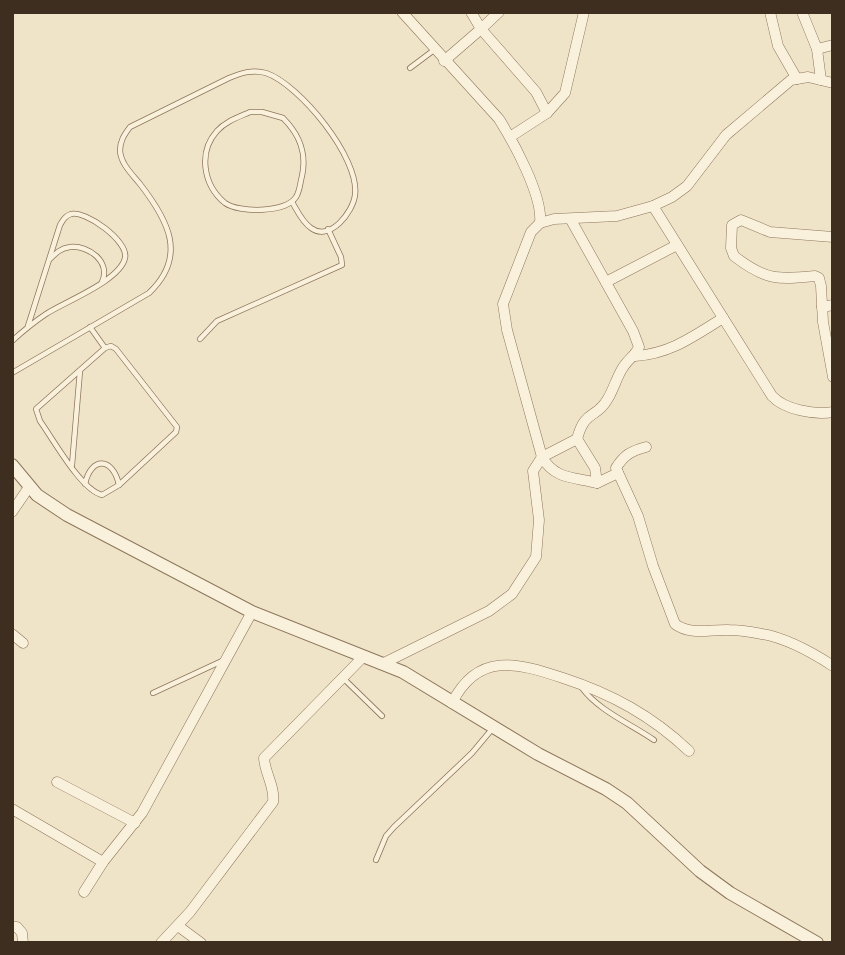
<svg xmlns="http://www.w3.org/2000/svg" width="845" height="955" viewBox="0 0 845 955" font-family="'Libre Baskerville',serif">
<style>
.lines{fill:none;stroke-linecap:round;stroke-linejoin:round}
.service-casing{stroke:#8d765c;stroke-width:6}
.minor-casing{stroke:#8d765c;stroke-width:11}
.tertiary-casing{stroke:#8d765c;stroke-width:14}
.service{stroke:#faf1dc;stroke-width:4.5}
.minor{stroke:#faf1dc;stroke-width:10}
.tertiary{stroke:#faf1dc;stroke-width:12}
</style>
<rect width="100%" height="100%" fill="#f0e4c8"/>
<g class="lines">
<!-- service casing -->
<g class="service-casing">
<g id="service">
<path d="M410,68L434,50"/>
<path d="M250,112H262L283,118C300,135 307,153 302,176C300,183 300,191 296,197C286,213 239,213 225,203C203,185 198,152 217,131C226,121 239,117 250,112Z"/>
<path d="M50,259C56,253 61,248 70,247C89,245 111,262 102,282"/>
<path d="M90,327L105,348L36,409L40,421C53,439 81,490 102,495L119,485L176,432L177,427L116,349L111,346L105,348"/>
<path d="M200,339L217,321L342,265L341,257L328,229"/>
<path d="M12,341C23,331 34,322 46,314C64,302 120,281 125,258C129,241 85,210 71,214C65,216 63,220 60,225L28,326"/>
<path d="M12,373L149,293C188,256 168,220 140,184C132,174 121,164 120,151C120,141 124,135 130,127L229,78C241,73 253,69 266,73C299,84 360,158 355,195C353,212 330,242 311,228C302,222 297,210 292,202"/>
<path d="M72,465L80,371"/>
<path d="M85,484C91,456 113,457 119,485"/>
<path d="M343,678L382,716"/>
<path d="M582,688C599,711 631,724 654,740"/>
<path d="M153,693L222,661"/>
<path d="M376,860L386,836L394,827L472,753L493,728"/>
</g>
</g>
<!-- minor casing -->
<g class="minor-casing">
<g id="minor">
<path d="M402,12L499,119C514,143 543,196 540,223"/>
<path d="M499,12L481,29L536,92L547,113"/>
<path d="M770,12L778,46L797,79"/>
<path d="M802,12L817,49L821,80"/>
<path d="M817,49L833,45"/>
<path d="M444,61L481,29L471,12"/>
<path d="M510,137L547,113L565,93L584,12"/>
<path d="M653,206L772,396C785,410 815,415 833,412"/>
<path d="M833,237L770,232L741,220L732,225L731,248L734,256C765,280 777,280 815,276L819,278L821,286L823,322L833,377"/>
<path d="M606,282L677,245"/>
<path d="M822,307L833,305"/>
<path d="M635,356C670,354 694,336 723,318"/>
<path d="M577,439L595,468L597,483"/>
<path d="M646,447C631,451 624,455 616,468L638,516L653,566L675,624C691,636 711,629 729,630C740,630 752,632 762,634C786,638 813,653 833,666"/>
<path d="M618,473L597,483C575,477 555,480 542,457L507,330L503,304L531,232L540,223L554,219L617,216L653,206L672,197L687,186L726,135L791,80L808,77L833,83"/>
<path d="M12,512L29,487"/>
<path d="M12,634L23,643"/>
<path d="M382,664L489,611L512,594L536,557L539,520L533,471L542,457L577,439C585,409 596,419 607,400C613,391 616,379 622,369C627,360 635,356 639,347L633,331L571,220"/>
<path d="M452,703C478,651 518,663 563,678C612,694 652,716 689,751"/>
<path d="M57,782L135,823"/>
<path d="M12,809L103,862"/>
<path d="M84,892L103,862L142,813L252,612"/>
<path d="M178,926L201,943"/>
<path d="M12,927H17L22,933L23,943"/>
<path d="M161,943L190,912L273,802C275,786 265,774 264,758L364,656"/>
</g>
</g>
<!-- tertiary casing -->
<g class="tertiary-casing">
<path id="tertiary" d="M12,465L37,495L67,515L252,612L403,672L538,754L606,789L627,803L700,871L730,893L817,943"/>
</g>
<!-- service -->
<use href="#service" class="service"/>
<!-- minor -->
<use href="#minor" class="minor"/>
<!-- tertiary -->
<use href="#tertiary" class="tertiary"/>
</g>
<!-- border -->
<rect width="845" height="955" fill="none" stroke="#3d2e20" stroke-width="28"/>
</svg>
